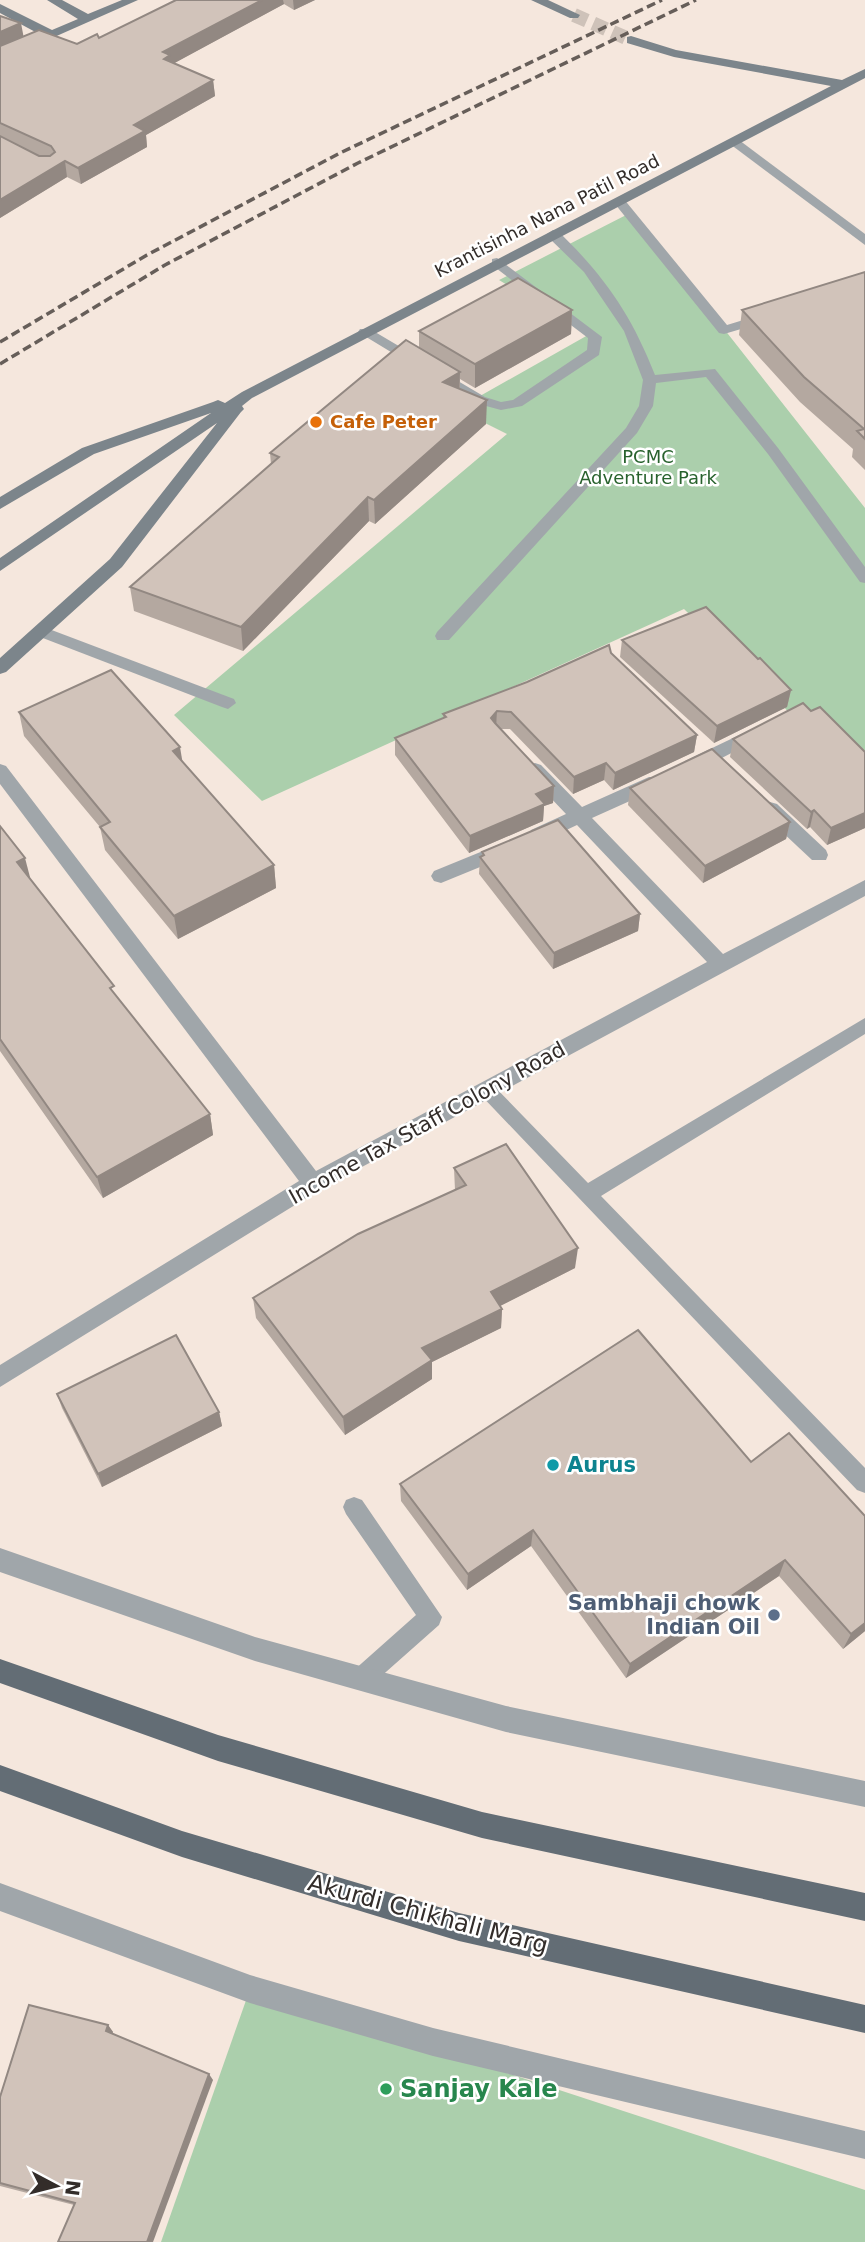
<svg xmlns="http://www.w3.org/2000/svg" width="865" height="2242" viewBox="0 0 865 2242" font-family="'DejaVu Sans',sans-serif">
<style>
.green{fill:#abcfac}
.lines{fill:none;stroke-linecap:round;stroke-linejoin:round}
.secondary-tunnel{stroke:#cec2b9;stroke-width:14;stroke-dasharray:14 7;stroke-linecap:butt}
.lane{fill:#a0a6aa;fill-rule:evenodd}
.street{fill:#a0a6aa;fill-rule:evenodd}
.secondary{fill:#7c858b;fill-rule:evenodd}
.primary{fill:#636d75;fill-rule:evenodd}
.rail{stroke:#665e59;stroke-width:3.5;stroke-dasharray:9 4.5;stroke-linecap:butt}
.wall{fill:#b4a8a0}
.shaded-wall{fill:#928882}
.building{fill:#d1c3ba;stroke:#928882;stroke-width:2}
.food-dot{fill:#e8710a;stroke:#fff;stroke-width:2.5}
.culture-dot{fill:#0f9aa8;stroke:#fff;stroke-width:2.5}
.service-dot{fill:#5c6f8a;stroke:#fff;stroke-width:2.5}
.leisure-dot{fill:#2e9e5b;stroke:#fff;stroke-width:2.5}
.labels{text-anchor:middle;stroke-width:5;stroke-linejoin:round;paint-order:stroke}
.far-street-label{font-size:18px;fill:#332d2a;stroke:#fff}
.far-food-label{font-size:18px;font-weight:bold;fill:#c56008;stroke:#fff;text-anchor:start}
.far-park-label{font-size:18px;fill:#28622d;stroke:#fff}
.street-label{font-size:21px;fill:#332d2a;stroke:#fff}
.culture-label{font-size:21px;font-weight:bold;fill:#0d838f;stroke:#fff;text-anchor:start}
.service-label{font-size:21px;font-weight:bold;fill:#4e5e75;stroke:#fff;text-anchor:end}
.near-street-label{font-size:24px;fill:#332d2a;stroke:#fff}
.near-leisure-label{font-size:24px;font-weight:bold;fill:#27864d;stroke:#fff;text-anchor:start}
</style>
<rect width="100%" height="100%" fill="#f5e7dd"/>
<!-- green -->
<g class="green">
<path d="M632,212L865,508V787L684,609L262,801L174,715L507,434L457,409L588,335L499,280Z"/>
<path d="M250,1989L865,2190V2242H161Z"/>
</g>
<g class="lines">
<!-- secondary-tunnel -->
<path class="secondary-tunnel" d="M574,15L631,40"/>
<!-- lane -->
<g class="lane">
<path d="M619,197L623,198L727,325L763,314L770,318L768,321L724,334L719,333L615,204L613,201Z"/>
<path d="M553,230L558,231C605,277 631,314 655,375L715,369L778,448L865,567V583L860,582L768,454L706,377L656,383L653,406L637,433L449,640H437L435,636L437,632L626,428L639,406L643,380L624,331L584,272L548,237L547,234Z"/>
<path d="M497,258L602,337L599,355L522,406L501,410L475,403L358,332L360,329H370L485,397L501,402L513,400L587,350L588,338L492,265V259Z"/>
<path d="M41,626L234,699L236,703L228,709L222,707L35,635L33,631Z"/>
<path d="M865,1018V1034L601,1196L865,1468V1493L857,1490L476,1090L479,1085L486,1082L493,1085L588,1183Z"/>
<path d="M354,1497L362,1500L442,1617L439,1625L369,1687L361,1690L353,1687L349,1679L353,1671L416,1615L346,1514L343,1507L346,1500Z"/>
</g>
<!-- street -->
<g class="street">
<path d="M735,137L865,234V245L730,144L728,141Z"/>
<path d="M756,727L762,729L765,733L762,737L697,771H685L682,766L685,761Z"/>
<path d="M535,763L541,765L582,807L649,777H661L664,782L661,787L592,818L723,954L865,880V896L321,1189L0,1387V1365L299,1181L0,784V764L6,766L316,1171L707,962L577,825L545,840H531L529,835L531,830L566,814L529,775L526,770L529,765Z"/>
<path d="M770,802L777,804L826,850L828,855L826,860H812L763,814L761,809L763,804Z"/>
<path d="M505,842L512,844L514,849L512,854L441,883L434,881L431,876L434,871Z"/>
<path d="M0,1548L255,1637L506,1706L865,1781V1807L506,1732L255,1661L0,1572Z"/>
<path d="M0,1883L250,1975L433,2028L865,2131V2159L433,2056L250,2003L0,1911Z"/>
</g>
<!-- secondary -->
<g class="secondary">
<path d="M47,0H62L88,14L122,0H138L0,61V52L41,35L0,13V4L52,30L78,19Z"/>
<path d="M531,0H548L580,15L578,18H570Z"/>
<path d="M631,36L676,50L842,80L865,69V78L252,398L242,406L244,409L241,412L122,567L6,672L0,674V658L110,559L217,423L0,571V558L211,413L94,454L0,509V497L82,448L213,402L218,400L225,403L242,392L831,86L674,57L627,43V37Z"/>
</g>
<!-- primary -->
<g class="primary">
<path d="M0,1659L218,1735L482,1812L865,1893V1921L482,1838L218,1761L0,1683Z"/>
<path d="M0,1765L182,1831L459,1913L865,2005V2033L459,1941L182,1857L0,1791Z"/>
</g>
<!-- rail -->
<g class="rail">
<path d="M0,342L147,255L340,153L662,0"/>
<path d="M0,364L165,265L358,163L696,0"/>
</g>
</g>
<!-- wall -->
<g class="wall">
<path d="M176,0H315L294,10L284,4L174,63L213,80L215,96L146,135L147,147L81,184L67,177L0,218V16L23,36L77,44L99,38Z"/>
<path d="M865,272V470L852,457L853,449L800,402L739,335L742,310Z"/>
<path d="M572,310L571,334L475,388L460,379V389L486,424L375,524L369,521L243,651L134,611L130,587L271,464L270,453L419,348V331Z"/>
<path d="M622,640L758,659L791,690L787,707L714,743L620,657Z"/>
<path d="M611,653L697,735L694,752L613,790L604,780L573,794L510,729H500L554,786L553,803L544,806L543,821L469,853L395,755V738L443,718V714Z"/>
<path d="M811,711L865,752V828L827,845L810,827L807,829L730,757L733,739Z"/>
<path d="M19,712L182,761L274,865L276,888L178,939L105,850L100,827L24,736Z"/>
<path d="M630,788L790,822L786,839L703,883L628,805Z"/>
<path d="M0,826L31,880L116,996L210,1114L213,1135L103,1198L0,1051Z"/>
<path d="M482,852L640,914L638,931L553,969L479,874L480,857L482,856Z"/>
<path d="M454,1168L575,1268L500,1306L502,1309L501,1328L432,1362V1379L345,1435L256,1318L253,1298L455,1190Z"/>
<path d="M57,1394L219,1412L222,1426L102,1487L62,1408Z"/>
<path d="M751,1462L865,1516V1631L843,1649L779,1576L626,1678L531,1546L467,1590L401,1501L400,1484Z"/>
<path d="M108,2025L113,2032L112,2033L213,2080L74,2205L0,2186V2097Z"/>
</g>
<!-- shaded-wall -->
<g class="shaded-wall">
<path d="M262,0H283L284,4L171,65L166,75L163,52Z"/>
<path d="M293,0H315L294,10Z"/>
<path d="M21,23L24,39L0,49V32Z"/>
<path d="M213,80L215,96L146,135L147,147L81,184L78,168L134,125Z"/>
<path d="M65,161L67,177L0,218V200Z"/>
<path d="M572,310L571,334L475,388V364Z"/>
<path d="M460,372L459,397L443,382Z"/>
<path d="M487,400L486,424L375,524L374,500Z"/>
<path d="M368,497L369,521L243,651L241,627Z"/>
<path d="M791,690L787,707L714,743L717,726Z"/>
<path d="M497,711L496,728L491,718Z"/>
<path d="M697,735L694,752L613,790L615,773Z"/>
<path d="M180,747L184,771L173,751Z"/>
<path d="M606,763L604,780L573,794L574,777Z"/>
<path d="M554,786L553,803L544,806L543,821L469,853L470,836L536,794Z"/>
<path d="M814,810L810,827L807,829L811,812Z"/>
<path d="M865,813V828L827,845L831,828Z"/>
<path d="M790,822L786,839L703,883L705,866Z"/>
<path d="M25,858L31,881L17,862Z"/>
<path d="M274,865L276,888L178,939L174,916Z"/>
<path d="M640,914L638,931L553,969L554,953Z"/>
<path d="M210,1114L213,1135L103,1198L97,1177Z"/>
<path d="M578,1248L575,1268L490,1311L491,1292Z"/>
<path d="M502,1309L501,1328L432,1362V1379L345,1435L343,1417L422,1348Z"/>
<path d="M219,1412L222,1426L102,1487L98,1474Z"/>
<path d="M533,1530L531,1546L467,1590L468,1574Z"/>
<path d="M785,1560L779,1576L626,1678L630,1664Z"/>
<path d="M865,1623V1631L843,1649L851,1634Z"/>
<path d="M108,2025L113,2032L111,2037L106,2031Z"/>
<path d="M209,2074L213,2080L153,2242H147Z"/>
</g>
<!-- building -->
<g class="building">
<path d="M176,0H262L163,52L170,55L164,59L213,80L134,125L145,131L78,168L65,161L0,200V136L39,156H50L55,152L51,146L0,123V46L39,30L77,44L97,34L99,38Z"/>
<path d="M0,16L21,23L0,32Z"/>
<path d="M865,272V439L857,431L864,429L804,377L742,310Z"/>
<path d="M518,278L572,310L475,364L419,331Z"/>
<path d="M406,340L460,372L443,382L487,400L374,500L368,497L241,627L130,587L279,457L270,453Z"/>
<path d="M706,607L758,659L760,658L791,690L717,726L622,640Z"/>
<path d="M609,645L611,653L697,735L615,773L606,763L574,777L511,712L497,711L491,718L495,723L554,786L536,794L545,804L470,836L395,738L446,717L443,714L527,682Z"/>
<path d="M111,670L180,747L173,751L274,865L174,916L100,827L110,822L19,712Z"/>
<path d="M803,703L811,711L820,707L865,752V813L831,828L814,810L811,812L733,739Z"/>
<path d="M712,749L790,822L705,866L630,788Z"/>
<path d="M558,820L640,914L554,953L480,857L484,855L482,852Z"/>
<path d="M0,826L25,858L17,862L114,986L110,988L210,1114L97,1177L0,1039Z"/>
<path d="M506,1144L578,1248L491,1292L502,1309L422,1348L432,1360L343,1417L253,1298L358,1234L466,1185L454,1168Z"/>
<path d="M638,1330L751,1462L789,1433L865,1516V1623L851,1634L785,1560L630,1664L533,1530L468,1574L400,1484Z"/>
<path d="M176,1335L219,1412L98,1474L57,1394Z"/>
<path d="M29,2005L108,2025L106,2031L209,2074L147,2242H58L75,2203L0,2183V2097Z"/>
</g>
<!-- markers -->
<circle class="food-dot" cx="316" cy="422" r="7"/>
<circle class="culture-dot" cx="553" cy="1465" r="7"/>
<circle class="service-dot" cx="774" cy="1615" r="7"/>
<circle class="leisure-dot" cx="386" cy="2089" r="7"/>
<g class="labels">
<!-- far-street labels -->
<g class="far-street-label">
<text transform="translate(547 216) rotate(-27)" y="6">Krantisinha Nana Patil Road</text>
</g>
<!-- far-food labels -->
<g class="far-food-label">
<text x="330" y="428">Cafe Peter</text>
</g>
<!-- far-park labels -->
<g class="far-park-label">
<text x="648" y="463">PCMC<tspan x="648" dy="21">Adventure Park</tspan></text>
</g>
<!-- street labels -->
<g class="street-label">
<text transform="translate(427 1123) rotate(-29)" y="7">Income Tax Staff Colony Road</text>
</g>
<!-- culture labels -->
<g class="culture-label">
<text x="567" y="1472">Aurus</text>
</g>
<!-- service labels -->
<g class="service-label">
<text x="760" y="1610">Sambhaji chowk<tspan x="760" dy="24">Indian Oil</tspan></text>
</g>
<!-- near-street labels -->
<g class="near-street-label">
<text transform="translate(428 1914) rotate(15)" y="8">Akurdi Chikhali Marg</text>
</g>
<!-- near-leisure labels -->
<g class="near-leisure-label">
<text x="400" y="2097">Sanjay Kale</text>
</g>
</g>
<!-- north arrow -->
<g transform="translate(56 2186) rotate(97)" stroke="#ffffff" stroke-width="5" paint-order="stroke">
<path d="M0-5L12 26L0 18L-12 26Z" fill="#332d2a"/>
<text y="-10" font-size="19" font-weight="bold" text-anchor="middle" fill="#332d2a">N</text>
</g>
</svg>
